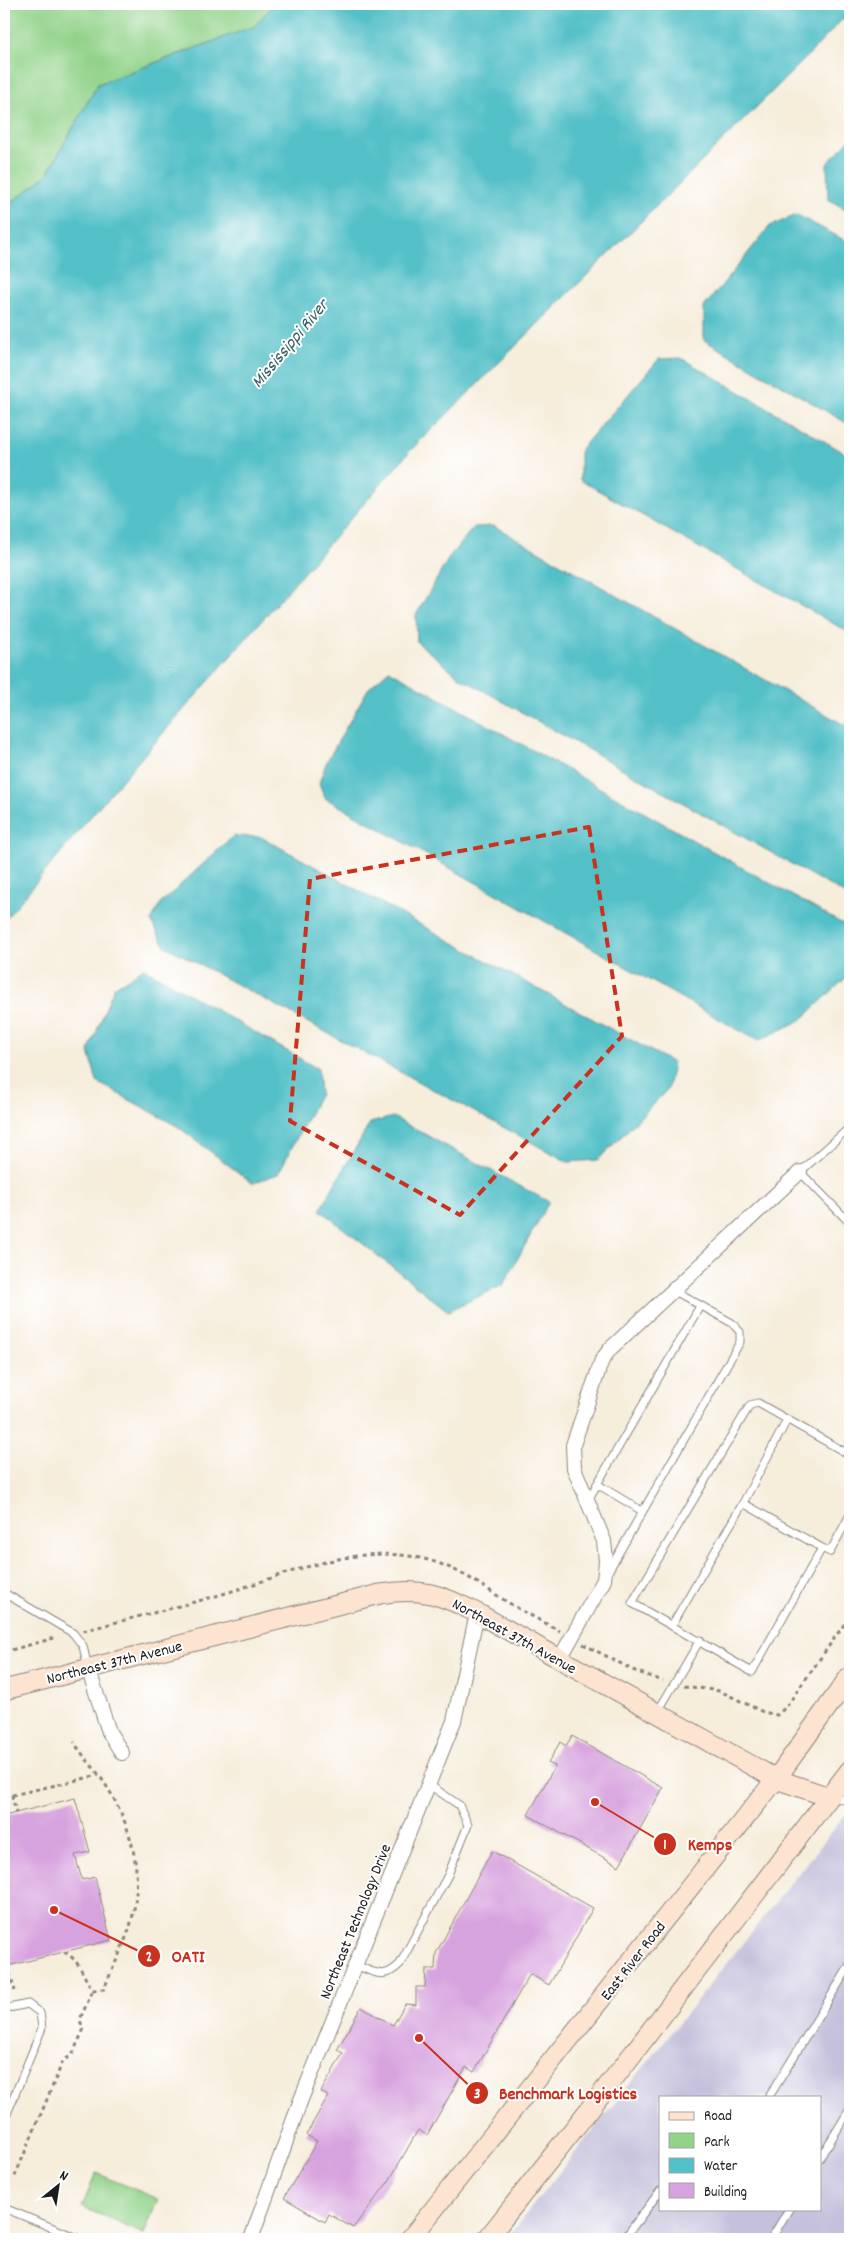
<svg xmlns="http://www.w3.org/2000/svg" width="854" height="2243" viewBox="0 0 854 2243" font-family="Dekko,sans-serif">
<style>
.industrial{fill:#c5c0db;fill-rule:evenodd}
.green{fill:#92d289;stroke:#577752}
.water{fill:#52c0c7;stroke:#376e72}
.building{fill:#d7a3de}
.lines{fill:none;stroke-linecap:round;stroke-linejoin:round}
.lane-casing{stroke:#89847c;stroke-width:9}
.street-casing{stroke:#89847c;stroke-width:16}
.secondary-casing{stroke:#89847c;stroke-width:21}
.path{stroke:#89847c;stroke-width:3;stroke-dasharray:4 4;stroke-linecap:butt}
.lane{stroke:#fff;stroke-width:7}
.street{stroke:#fff;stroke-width:14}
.secondary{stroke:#fde4d1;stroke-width:19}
.marked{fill:none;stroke:#c8321e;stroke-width:4;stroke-dasharray:10 6;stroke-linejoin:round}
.labels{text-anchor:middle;stroke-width:4;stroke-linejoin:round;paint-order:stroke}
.street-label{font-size:16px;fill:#1c1c1c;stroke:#fff}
.water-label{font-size:18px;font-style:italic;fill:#325e60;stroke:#fff}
.leader{fill:none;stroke:#c8321e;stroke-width:2}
.callout-dot{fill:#c8321e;stroke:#fff;stroke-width:2}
.mark-label{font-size:15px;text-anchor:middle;font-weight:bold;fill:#fff}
.callout-label{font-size:18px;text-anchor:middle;font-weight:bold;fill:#c8321e;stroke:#fff;stroke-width:4;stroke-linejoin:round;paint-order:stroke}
</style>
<rect width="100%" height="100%" fill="#fff"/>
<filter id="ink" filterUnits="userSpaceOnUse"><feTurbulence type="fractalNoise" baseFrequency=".02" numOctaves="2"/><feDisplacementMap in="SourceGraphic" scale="10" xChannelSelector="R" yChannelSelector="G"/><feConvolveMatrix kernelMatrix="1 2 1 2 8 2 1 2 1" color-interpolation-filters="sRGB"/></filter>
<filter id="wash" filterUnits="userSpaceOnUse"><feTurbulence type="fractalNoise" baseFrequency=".0096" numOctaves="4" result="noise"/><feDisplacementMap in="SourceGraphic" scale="20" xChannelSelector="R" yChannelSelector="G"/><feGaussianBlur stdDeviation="1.12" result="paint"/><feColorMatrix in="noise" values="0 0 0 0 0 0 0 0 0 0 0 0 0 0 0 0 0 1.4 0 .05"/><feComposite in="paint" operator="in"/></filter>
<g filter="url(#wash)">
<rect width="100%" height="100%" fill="#f6eddb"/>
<!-- industrial -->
<path class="industrial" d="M850,1809V2239H506ZM660,2097H820V2209H660Z"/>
<!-- green -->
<g class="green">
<path d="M4,4H274L255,26L98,84L46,176L4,208Z"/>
<path d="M96,2173L158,2199L144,2234L82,2207Z"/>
</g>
<!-- water -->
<g class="water">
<path d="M274,4H850V11L808,56L410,451L102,803L4,921V208L46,176L98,84L255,26Z"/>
<path d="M850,139V212L828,199L827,164Z"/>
<path d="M797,215L850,243V425L704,340V307L770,226Z"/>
<path d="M681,358L850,456V633L580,480V450L659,359Z"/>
<path d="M494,526L850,728V897L461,678L417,642L416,615L450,556L474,527Z"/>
<path d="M389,670L850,928V974L801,1020L758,1041L325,798L319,783L327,761L368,689Z"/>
<path d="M233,836L261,837L673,1063L668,1089L598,1160L568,1162L165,946L151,921L161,903Z"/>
<path d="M144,968L318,1069L320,1094L278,1174L252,1183L177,1126L97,1082L89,1051L114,987Z"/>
<path d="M393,1117L549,1202L503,1285L448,1311L320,1210L370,1123Z"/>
</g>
<g id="blocks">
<!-- building -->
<g class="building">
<path d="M572,1736L663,1788L619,1866L528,1815L555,1766L548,1763L560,1742L566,1746Z"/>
<path d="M75,1798L90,1852L75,1855L82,1880L95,1877L111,1940L4,1967V1816Z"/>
<path d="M492,1851L593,1908L549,1985L530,1974L474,2072L466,2067L427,2135L418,2130L389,2181L353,2228L329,2214L325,2222L284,2198L317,2141L306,2135L328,2096L321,2092L343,2053L337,2050L361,2007L393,2025L405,2004L416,2005V1987H425L426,1969H435L436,1953Z"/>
</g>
</g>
</g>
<g filter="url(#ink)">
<use href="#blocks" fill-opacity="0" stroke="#89847c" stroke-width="1"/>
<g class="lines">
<!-- lane casing -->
<g class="lane-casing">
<g id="lane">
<path d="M850,1127L800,1172L850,1223"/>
<path d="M850,1455L758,1403L750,1405L632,1603L752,1672L822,1548L830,1552L850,1515"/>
<path d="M597,1484L642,1511"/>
<path d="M588,1500L700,1306"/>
<path d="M743,1503L787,1420"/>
<path d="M609,1570L740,1342V1332L732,1323L673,1290"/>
<path d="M4,1593L73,1633L83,1646L88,1668"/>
<path d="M672,1625L743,1503L822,1548"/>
<path d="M657,1713L700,1640"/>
<path d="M832,1797L850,1801"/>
<path d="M355,1965C375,1972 383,1981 400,1964L448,1875L468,1825L459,1805L428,1784"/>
<path d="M4,2009L28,2004L40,2013L42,2028L4,2121"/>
<path d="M769,2097L850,1965"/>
<path d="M820,2158L850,2109"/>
<path d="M4,2208L80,2239"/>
<path d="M624,2239L660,2191"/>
<path d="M771,2239L789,2209"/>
</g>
</g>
<!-- street casing -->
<g class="street-casing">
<g id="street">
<path d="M559,1660L604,1580L606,1561L604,1541L574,1468L573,1445L602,1360L610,1349L800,1172"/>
<path d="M88,1668L109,1732L122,1753"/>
<path d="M251,2239L300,2102L454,1721L477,1613"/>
</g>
</g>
<!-- secondary casing -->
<g class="secondary-casing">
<g id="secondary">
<path d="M4,1690L380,1594C421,1587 440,1594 477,1613L776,1779L829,1797"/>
<path d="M410,2239L776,1779L850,1676"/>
<path d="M487,2239L625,2064L850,1770"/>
</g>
</g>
<!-- path -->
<g class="path">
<path d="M83,1631C131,1618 179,1607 226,1593C289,1574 356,1542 424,1559C454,1566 478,1583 504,1600C522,1611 541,1621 560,1631"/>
<path d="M583,1644L635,1671L663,1681"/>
<path d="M4,1652L58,1637"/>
<path d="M684,1686L720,1691L763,1712L777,1715L786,1707L850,1616"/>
<path d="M12,1795L16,1813"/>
<path d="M4,1797L99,1775"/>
<path d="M64,1952C81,1961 82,1976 93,1990L104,1989C112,1969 123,1948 130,1926C146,1872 131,1820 99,1775C91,1764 81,1754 74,1742"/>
<path d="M4,1972L9,1970L15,1991"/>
<path d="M15,2176L63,2061L72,2055L83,2031L80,2019L93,1990"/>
</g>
<!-- lane -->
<use href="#lane" class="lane"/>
<!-- street -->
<use href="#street" class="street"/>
<!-- secondary -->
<use href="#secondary" class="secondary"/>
</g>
</g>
<!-- marked area -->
<path class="marked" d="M589,827L622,1036L460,1215L290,1121L310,879Z"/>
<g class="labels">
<!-- street labels -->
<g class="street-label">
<text transform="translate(515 1635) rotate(29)" y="6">Northeast 37th Avenue</text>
<text transform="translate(114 1661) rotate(-14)" y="6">Northeast 37th Avenue</text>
<text transform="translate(354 1921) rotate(-68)" y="6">Northeast Technology Drive</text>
<text transform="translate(632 1960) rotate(-52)" y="6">East River Road</text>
</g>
<!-- water labels -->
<g class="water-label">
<text transform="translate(289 343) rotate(-50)" y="6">Mississippi River</text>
</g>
</g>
<!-- callouts -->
<path class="leader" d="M595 1802L665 1844M54 1910L149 1956M419 2038L477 2093"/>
<g class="callout-dot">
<circle cx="595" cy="1802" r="5"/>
<circle cx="54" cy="1910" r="5"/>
<circle cx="419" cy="2038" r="5"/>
<circle cx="665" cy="1844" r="12"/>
<circle cx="149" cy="1956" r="12"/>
<circle cx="477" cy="2093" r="12"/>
</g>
<g class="mark-label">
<text x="665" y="1849">1</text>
<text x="149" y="1961">2</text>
<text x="477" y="2098">3</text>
</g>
<g class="callout-label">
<text x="710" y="1850">Kemps</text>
<text x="188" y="1962">OATI</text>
<text x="568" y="2099">Benchmark Logistics</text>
</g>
<!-- margin -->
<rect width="854" height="2243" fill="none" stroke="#fff" stroke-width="20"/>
<!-- legend -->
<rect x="659" y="2096" width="162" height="115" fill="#ffffff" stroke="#a4a4a4"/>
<rect x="669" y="2112" width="25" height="8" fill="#fde4d1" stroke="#a4a4a4"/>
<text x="704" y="2120" font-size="15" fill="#1c1c1c">Road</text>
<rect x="669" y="2133" width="25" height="15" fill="#92d289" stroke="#a4a4a4"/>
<text x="704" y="2146" font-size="15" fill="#1c1c1c">Park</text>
<rect x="669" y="2158" width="25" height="15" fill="#52c0c7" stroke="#a4a4a4"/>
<text x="704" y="2170" font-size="15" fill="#1c1c1c">Water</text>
<rect x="669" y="2183" width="25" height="15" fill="#d7a3de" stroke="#a4a4a4"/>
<text x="704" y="2196" font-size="15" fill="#1c1c1c">Building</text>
<!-- north arrow -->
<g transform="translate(58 2186) rotate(30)" stroke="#ffffff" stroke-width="4" paint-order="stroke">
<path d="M0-4L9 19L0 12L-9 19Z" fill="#1c1c1c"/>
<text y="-8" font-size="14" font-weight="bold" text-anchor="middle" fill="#1c1c1c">N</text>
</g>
</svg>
